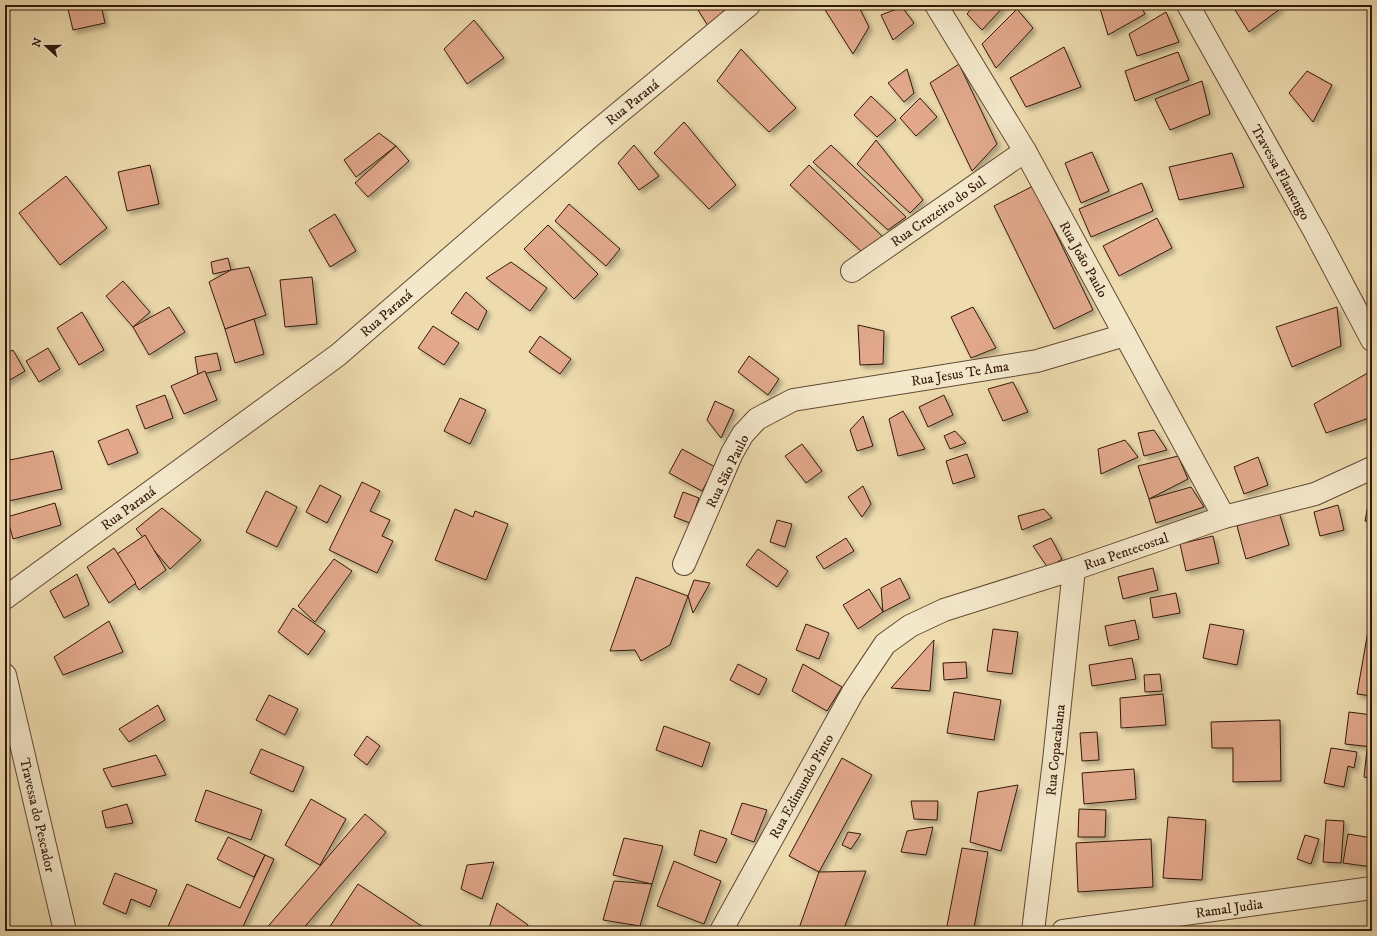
<svg xmlns="http://www.w3.org/2000/svg" width="1377" height="936" viewBox="0 0 1377 936" font-family="'IM FELL DW Pica',serif">
<style>
.building{fill:#e1a88b;stroke:#34180b;filter:url(#shadow)}
.lines{fill:none;stroke-linecap:round;stroke-linejoin:round}
.minor-casing{stroke:#624934;stroke-width:24}
.minor{stroke:#f4e8cb;stroke-width:22}
.labels{text-anchor:middle;stroke-width:3;stroke-linejoin:round;paint-order:stroke}
.street-label{font-size:14px;fill:#34180b;stroke:#f4e8cb}
</style>
<defs>
<filter id="shadow"><feDropShadow dx="3.5" dy="3.5" stdDeviation="2" flood-color="#0004"/></filter>
</defs>
<rect width="100%" height="100%" fill="#eedcaf"/>
<filter id="stains"><feTurbulence type="fractalNoise" baseFrequency=".005" numOctaves="4"/><feColorMatrix values="0 0 0 0 .2 0 0 0 0 .09 0 0 0 0 .02 0 0 0 .5 -.17"/></filter>
<radialGradient id="worn" r=".72"><stop offset=".6" stop-color="#630" stop-opacity="0"/><stop offset="1" stop-color="#630" stop-opacity=".3"/></radialGradient>
<!-- building -->
<g class="building">
<path d="M67,5H101L105,23L73,30Z"/>
<path d="M695,5H734L708,26Z"/>
<path d="M822,5H858L869,27L853,54Z"/>
<path d="M974,5H1005L982,30L967,14Z"/>
<path d="M1099,5H1140L1145,14L1108,35Z"/>
<path d="M1232,5H1278L1280,9L1249,32Z"/>
<path d="M902,7L914,23L893,40L881,15Z"/>
<path d="M1017,9L1033,28L996,68L982,44Z"/>
<path d="M1166,12L1179,42L1137,56L1129,34Z"/>
<path d="M474,20L504,58L467,84L444,49Z"/>
<path d="M1064,47L1081,87L1026,107L1010,78Z"/>
<path d="M741,49L796,108L769,132L717,81Z"/>
<path d="M1178,52L1189,80L1135,101L1125,71Z"/>
<path d="M959,64L997,144L972,171L930,83Z"/>
<path d="M907,69L914,93L904,102L888,83Z"/>
<path d="M1307,71L1332,85L1313,122L1289,93Z"/>
<path d="M1202,81L1210,114L1170,130L1155,99Z"/>
<path d="M871,96L896,120L877,137L854,115Z"/>
<path d="M920,98L937,117L916,136L900,118Z"/>
<path d="M684,122L736,185L709,209L654,153Z"/>
<path d="M379,133L396,146L356,177L344,160Z"/>
<path d="M876,140L923,200L910,213L857,164Z"/>
<path d="M634,145L659,176L639,190L618,163Z"/>
<path d="M831,145L906,217L888,230L813,162Z"/>
<path d="M396,146L409,161L368,197L355,183Z"/>
<path d="M1092,152L1109,191L1081,203L1065,163Z"/>
<path d="M1232,153L1244,187L1179,200L1169,167Z"/>
<path d="M150,165L159,204L127,211L118,172Z"/>
<path d="M809,165L884,238L862,252L790,185Z"/>
<path d="M66,176L107,228L60,265L19,213Z"/>
<path d="M1142,183L1153,211L1091,237L1079,209Z"/>
<path d="M1033,186L1093,310L1054,329L994,206Z"/>
<path d="M569,204L620,249L606,266L555,221Z"/>
<path d="M335,214L356,251L330,267L309,230Z"/>
<path d="M1157,218L1172,248L1119,276L1103,246Z"/>
<path d="M548,225L598,274L574,299L524,249Z"/>
<path d="M228,258L231,270L213,274L211,262Z"/>
<path d="M511,262L547,288L530,311L486,278Z"/>
<path d="M249,267L266,315L225,329L209,282L231,270Z"/>
<path d="M312,277L317,324L285,327L280,280Z"/>
<path d="M123,281L150,312L133,327L106,296Z"/>
<path d="M466,292L487,311L478,330L451,313Z"/>
<path d="M169,307L185,332L149,355L133,327Z"/>
<path d="M973,307L996,348L971,358L951,317Z"/>
<path d="M1337,307L1341,346L1292,367L1276,327Z"/>
<path d="M82,312L104,350L79,365L57,328Z"/>
<path d="M254,319L264,354L235,363L225,329Z"/>
<path d="M858,325L884,331L883,364L860,365Z"/>
<path d="M433,326L459,343L444,365L418,348Z"/>
<path d="M540,336L571,359L560,374L529,352Z"/>
<path d="M48,348L60,369L39,382L26,361Z"/>
<path d="M13,350L25,371L5,383V354Z"/>
<path d="M217,353L221,370L198,375L195,357Z"/>
<path d="M749,356L779,379L768,395L738,372Z"/>
<path d="M205,371L217,400L184,414L171,386Z"/>
<path d="M1371,371L1372,417L1326,433L1314,404Z"/>
<path d="M1013,382L1028,412L1003,421L988,389Z"/>
<path d="M165,395L173,418L145,429L136,406Z"/>
<path d="M944,395L953,415L928,427L919,407Z"/>
<path d="M460,398L486,410L470,444L444,431Z"/>
<path d="M715,401L734,410L721,438L707,420Z"/>
<path d="M903,411L925,449L898,456L889,419Z"/>
<path d="M863,416L873,446L857,451L850,430Z"/>
<path d="M128,429L138,453L108,465L98,441Z"/>
<path d="M1154,430L1167,450L1144,456L1138,433Z"/>
<path d="M955,431L966,443L950,449L944,436Z"/>
<path d="M1125,440L1138,457L1101,474L1098,449Z"/>
<path d="M802,444L822,471L806,483L785,456Z"/>
<path d="M682,449L715,467L702,491L669,473Z"/>
<path d="M53,451L62,489L9,501L5,484V461Z"/>
<path d="M967,454L975,477L953,484L946,461Z"/>
<path d="M1178,456L1188,479L1149,499L1138,466Z"/>
<path d="M1258,457L1268,485L1244,494L1234,467Z"/>
<path d="M362,482L380,491L370,511L390,520L382,536L393,541L377,573L329,550Z"/>
<path d="M320,485L341,496L327,523L306,512Z"/>
<path d="M863,486L871,504L862,517L848,497Z"/>
<path d="M1191,487L1204,507L1156,523L1149,499Z"/>
<path d="M1371,490H1372V522L1365,521Z"/>
<path d="M266,491L297,507L277,547L246,532Z"/>
<path d="M683,492L699,498L690,523L674,517Z"/>
<path d="M55,503L61,525L13,539L7,517Z"/>
<path d="M1338,505L1344,530L1320,536L1314,512Z"/>
<path d="M162,508L201,540L170,569L136,529Z"/>
<path d="M455,509L473,517L475,511L508,524L486,580L435,560Z"/>
<path d="M1044,509L1052,518L1022,530L1018,516Z"/>
<path d="M1279,512L1289,545L1246,559L1237,526Z"/>
<path d="M777,520L792,524L785,547L770,542Z"/>
<path d="M145,535L166,570L139,590L117,554Z"/>
<path d="M1213,536L1219,563L1186,571L1180,544Z"/>
<path d="M846,538L854,551L824,569L816,557Z"/>
<path d="M1051,538L1062,559L1048,568L1033,546Z"/>
<path d="M114,548L136,583L109,603L87,567Z"/>
<path d="M758,549L788,571L777,587L746,565Z"/>
<path d="M334,559L352,571L315,622L298,606Z"/>
<path d="M1153,568L1158,590L1123,599L1118,577Z"/>
<path d="M77,574L89,605L64,618L50,591Z"/>
<path d="M636,577L688,596L670,645L641,661L635,650L610,651Z"/>
<path d="M900,578L910,598L883,612L881,588Z"/>
<path d="M694,580L710,583L693,613L688,596Z"/>
<path d="M869,589L883,612L858,629L843,605Z"/>
<path d="M1176,593L1180,613L1153,618L1150,598Z"/>
<path d="M293,608L325,631L308,655L278,632Z"/>
<path d="M1372,608V696L1357,694Z"/>
<path d="M1135,620L1139,639L1109,646L1105,626Z"/>
<path d="M109,621L123,652L63,675L54,657Z"/>
<path d="M806,624L829,633L819,659L796,650Z"/>
<path d="M1210,624L1244,630L1237,665L1203,658Z"/>
<path d="M993,629L1018,632L1012,674L987,671Z"/>
<path d="M934,640L930,691L891,688Z"/>
<path d="M1132,658L1136,679L1092,686L1089,665Z"/>
<path d="M966,662L967,678L944,680L943,663Z"/>
<path d="M738,664L767,679L759,695L730,680Z"/>
<path d="M803,664L842,687L827,711L792,691Z"/>
<path d="M1160,674L1162,691L1145,692L1144,675Z"/>
<path d="M954,692L1001,700L994,740L947,733Z"/>
<path d="M1163,694L1166,725L1121,728L1120,698Z"/>
<path d="M269,695L298,709L285,735L256,720Z"/>
<path d="M158,705L165,720L129,742L119,729Z"/>
<path d="M1349,712L1372,715V747L1345,744Z"/>
<path d="M1280,720L1281,781L1233,782V748H1212L1211,722Z"/>
<path d="M664,726L710,743L702,767L656,750Z"/>
<path d="M1097,732L1099,760L1082,761L1080,733Z"/>
<path d="M367,736L380,746L367,765L354,755Z"/>
<path d="M1331,748L1357,752L1354,768L1348,766L1344,787L1324,783Z"/>
<path d="M261,749L304,767L293,792L250,773Z"/>
<path d="M1367,749L1372,750V779L1364,777Z"/>
<path d="M156,755L166,775L112,787L103,769Z"/>
<path d="M842,758L872,775L819,872L789,856Z"/>
<path d="M1134,769L1136,799L1084,804L1082,773Z"/>
<path d="M1018,785L1001,851L970,842L978,792Z"/>
<path d="M206,790L262,810L251,840L195,821Z"/>
<path d="M311,799L346,819L320,865L285,845Z"/>
<path d="M911,801H938L937,820L914,819Z"/>
<path d="M742,803L767,810L754,842L731,834Z"/>
<path d="M127,804L133,823L106,828L102,811Z"/>
<path d="M1079,809L1106,810L1105,837H1078Z"/>
<path d="M365,814L386,832L301,931H264Z"/>
<path d="M1168,817L1206,820L1202,880L1163,878Z"/>
<path d="M1326,820L1344,821L1341,863L1323,862Z"/>
<path d="M933,827L926,855L901,852L907,831Z"/>
<path d="M700,830L727,839L716,863L694,855Z"/>
<path d="M848,832L861,834L851,849L842,845Z"/>
<path d="M1348,834L1372,838V867L1343,863Z"/>
<path d="M1305,835L1319,839L1311,864L1297,859Z"/>
<path d="M228,837L265,855L254,877L217,859Z"/>
<path d="M624,838L663,846L652,884L613,875Z"/>
<path d="M1151,839L1153,887L1078,892L1076,843Z"/>
<path d="M962,848L988,852L974,928L962,931H946Z"/>
<path d="M265,855L274,859L241,931H166L187,884L240,908Z"/>
<path d="M674,861L721,881L704,924L657,906Z"/>
<path d="M494,862L482,899L461,889L467,865Z"/>
<path d="M866,871L843,931H798L819,872Z"/>
<path d="M115,873L157,890L150,907L131,899L126,914L103,904Z"/>
<path d="M614,881L652,884L640,926L603,920Z"/>
<path d="M358,884L429,931H327Z"/>
<path d="M497,903L528,925L525,931H488Z"/>
<path d="M1239,926L1238,931H1218Z"/>
</g>
<g class="lines">
<!-- minor casing -->
<g class="minor-casing">
<g id="minor">
<path d="M936,5L1025,151L1224,517"/>
<path d="M1188,5L1316,234L1372,340"/>
<path d="M852,271L1025,151"/>
<path d="M684,564L732,453L743,434L757,419L793,400L1037,361L1125,335"/>
<path d="M5,598L338,355L591,136L749,5"/>
<path d="M5,675L65,931"/>
<path d="M721,931L853,692L885,644L910,626L944,610L1074,569L1224,517L1315,494L1372,468"/>
<path d="M1033,931L1054,761L1074,569"/>
<path d="M1063,931L1372,888"/>
</g>
</g>
<!-- minor -->
<use href="#minor" class="minor"/>
</g>
<g class="labels">
<!-- street labels -->
<g class="street-label">
<text transform="translate(632 102) rotate(-39)" y="5">Rua Paraná</text>
<text transform="translate(1281 172) rotate(61)" y="5">Travessa Flamengo</text>
<text transform="translate(938 211) rotate(-35)" y="5">Rua Cruzeiro do Sul</text>
<text transform="translate(1084 259) rotate(61)" y="5">Rua João Paulo</text>
<text transform="translate(386 313) rotate(-41)" y="5">Rua Paraná</text>
<text transform="translate(960 373) rotate(-9)" y="5">Rua Jesus Te Ama</text>
<text transform="translate(727 471) rotate(-64)" y="5">Rua São Paulo</text>
<text transform="translate(128 508) rotate(-36)" y="5">Rua Paraná</text>
<text transform="translate(1126 551) rotate(-19)" y="5">Rua Pentecostal</text>
<text transform="translate(1055 750) rotate(-84)" y="5">Rua Copacabana</text>
<text transform="translate(801 786) rotate(-61)" y="5">Rua Edimundo Pinto</text>
<text transform="translate(38 815) rotate(77)" y="5">Travessa do Pescador</text>
<text transform="translate(1229 908) rotate(-8)" y="5">Ramal Judia</text>
</g>
</g>
<!-- margin -->
<rect width="1377" height="936" fill="none" stroke="#eedcaf" stroke-width="20"/>
<rect x="6" y="6" width="1365" height="924" fill="none" stroke="#34180b" stroke-width="2"/>
<rect x="10" y="10" width="1357" height="916" fill="none" stroke="#34180b"/>
<!-- north arrow -->
<g transform="translate(46 46) rotate(291)" stroke="#f4e8cb" stroke-width="3" paint-order="stroke">
<path d="M0-3L7 15L0 10L-7 15Z" fill="#34180b"/>
<text y="-6" font-size="11" font-weight="bold" text-anchor="middle" fill="#34180b">N</text>
</g>
<rect width="100%" height="100%" filter="url(#stains)"/>
<rect width="100%" height="100%" fill="url(#worn)"/>
</svg>
